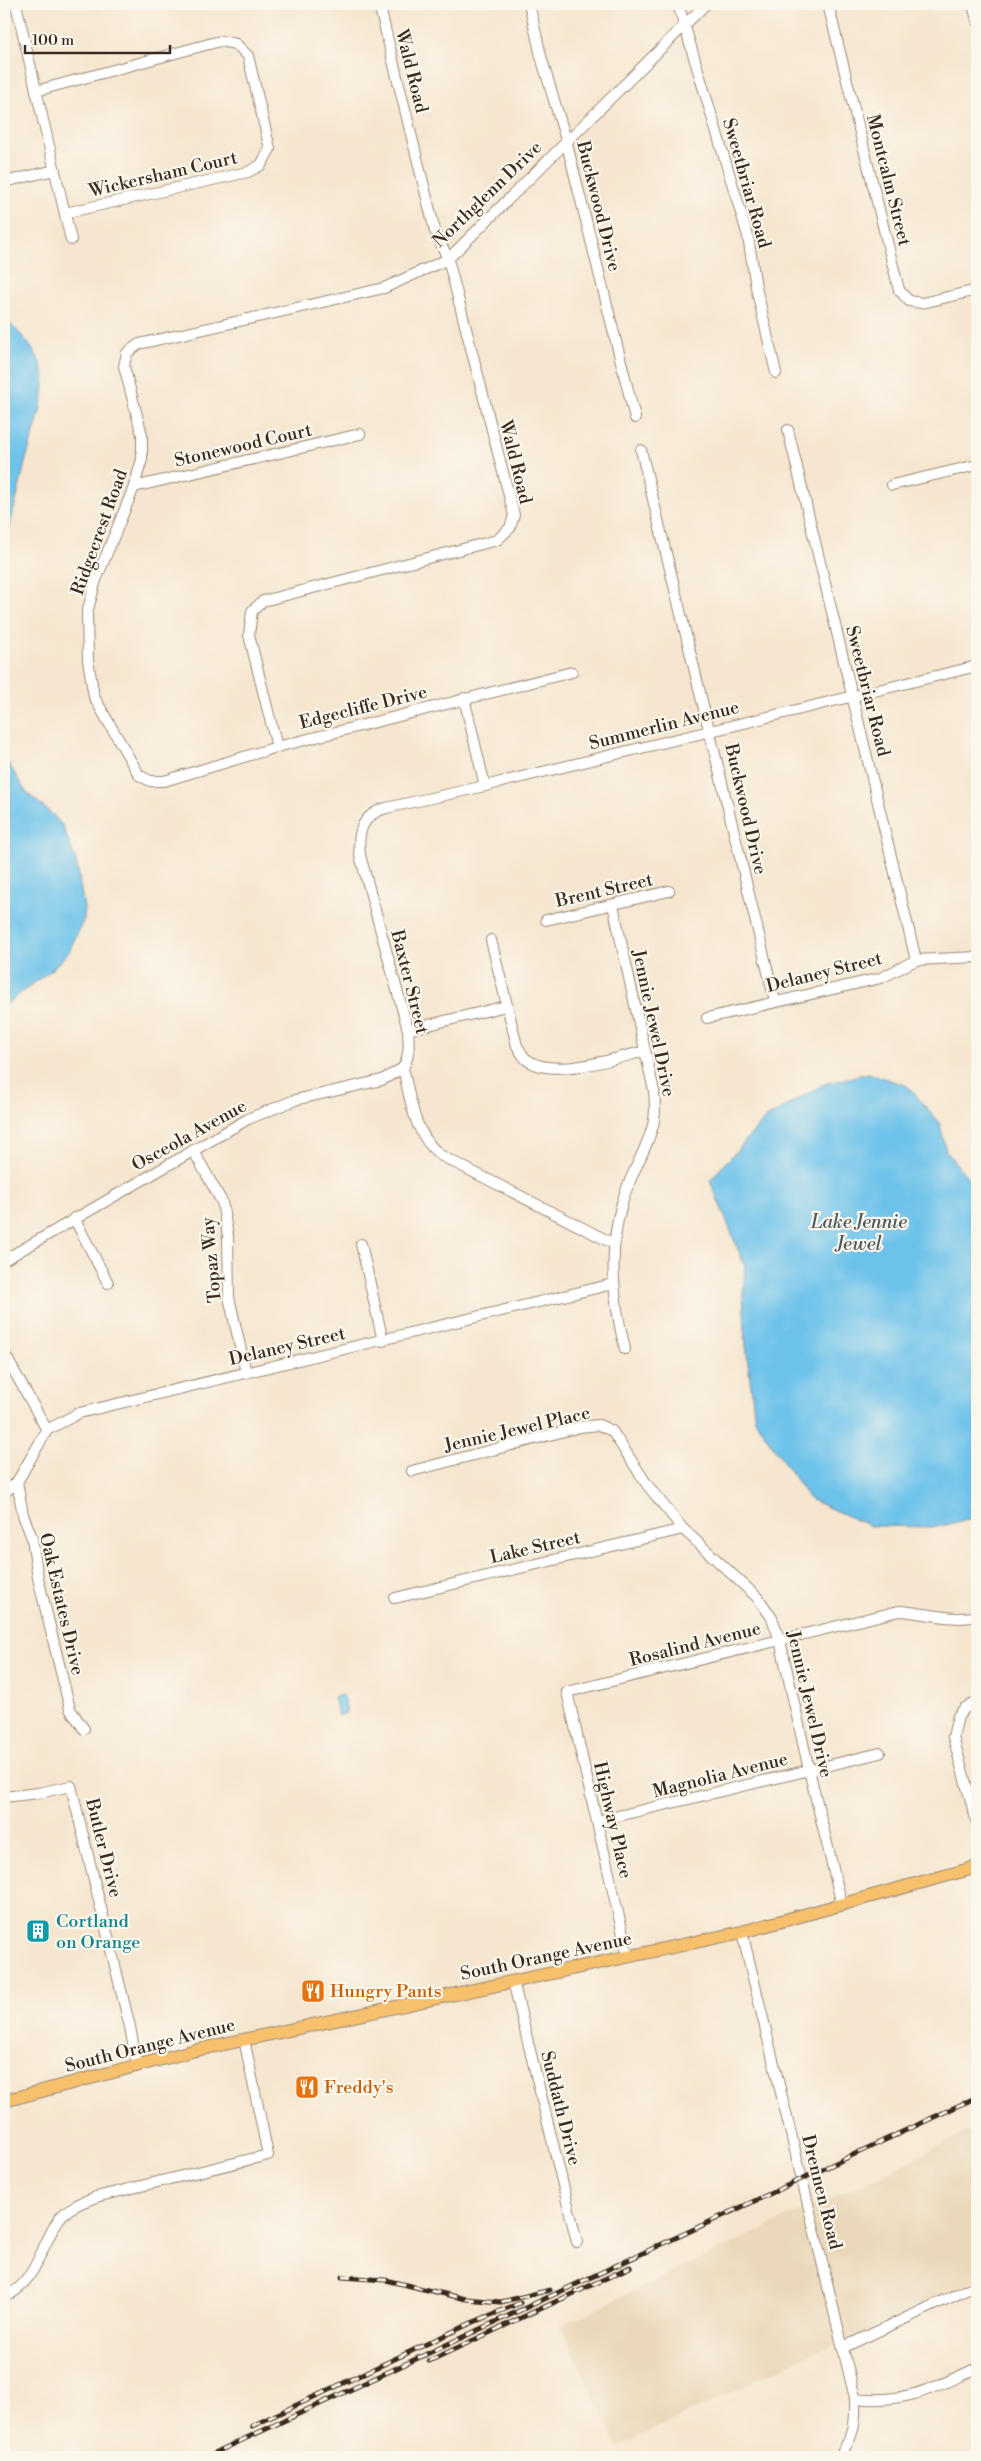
<svg xmlns="http://www.w3.org/2000/svg" width="981" height="2461" viewBox="0 0 981 2461" font-family="'Libre Bodoni',serif">
<style>
.built{fill:#ebd8ba}
.water{fill:#6dc2ea;stroke:#547684}
.lines{fill:none;stroke-linecap:round;stroke-linejoin:round}
.minor-casing{stroke:#988876;stroke-width:12}
.major-casing{stroke:#988876;stroke-width:14}
.minor{stroke:#fff;stroke-width:10}
.major{stroke:#f7c06c;stroke-width:12}
.rail-casing{stroke:#3b2a1e;stroke-width:5}
.rail{stroke:#fbf7ec;stroke-width:3;stroke-dasharray:9;stroke-linecap:butt}
.labels{text-anchor:middle;stroke-width:4.5;stroke-linejoin:round;paint-order:stroke}
.street-label{font-size:18px;fill:#3b2a1e;stroke:#fbf7ec}
.culture-label{font-size:18px;fill:#0d838f;stroke:#fbf7ec;text-anchor:start}
.food-label{font-size:18px;fill:#c56008;stroke:#fbf7ec;text-anchor:start}
.water-label{font-size:19px;font-style:italic;fill:#4a585b;stroke:#fbf7ec}
</style>
<rect width="100%" height="100%" fill="#fbf7ec"/>
<filter id="ink" filterUnits="userSpaceOnUse"><feTurbulence type="fractalNoise" baseFrequency=".02" numOctaves="2"/><feDisplacementMap in="SourceGraphic" scale="10" xChannelSelector="R" yChannelSelector="G"/><feConvolveMatrix kernelMatrix="1 2 1 2 8 2 1 2 1" color-interpolation-filters="sRGB"/></filter>
<filter id="wash" filterUnits="userSpaceOnUse"><feTurbulence type="fractalNoise" baseFrequency=".0096" numOctaves="4" result="noise"/><feDisplacementMap in="SourceGraphic" scale="20" xChannelSelector="R" yChannelSelector="G"/><feGaussianBlur stdDeviation="1.12" result="paint"/><feColorMatrix in="noise" values="0 0 0 0 0 0 0 0 0 0 0 0 0 0 0 0 0 1.4 0 .05"/><feComposite in="paint" operator="in"/></filter>
<g filter="url(#wash)">
<rect width="100%" height="100%" fill="#f6e6cf"/>
<!-- built -->
<path class="built" d="M977,2127V2280L861,2334L818,2350L618,2447L561,2326L796,2213L859,2186Z"/>
<!-- water -->
<g class="water">
<path d="M4,318C18,331 34,347 41,365C51,391 33,433 26,459C19,486 15,513 4,539Z"/>
<path d="M4,756L26,792L53,815L62,825L76,860L84,908V919L69,952L51,970L4,1006Z"/>
<path d="M868,1073L908,1086L940,1124L946,1151L977,1189V1517L937,1527L870,1526L809,1499L755,1420L746,1346L743,1294L745,1267L710,1180L766,1118L824,1084Z"/>
<path d="M343,1695L347,1713L338,1716L334,1697Z"/>
</g>
</g>
<g filter="url(#ink)">
<g class="lines">
<!-- minor casing -->
<g class="minor-casing">
<g id="minor">
<path d="M16,4L71,240"/>
<path d="M529,4L542,60L566,140L635,418"/>
<path d="M678,4L748,236L756,287L776,373"/>
<path d="M828,4L899,290L909,301L922,303L977,290"/>
<path d="M973,4L977,20"/>
<path d="M36,91L220,41L236,44L248,56L270,149L261,165L248,172L65,213"/>
<path d="M4,182L55,170"/>
<path d="M788,430L916,960"/>
<path d="M641,450L775,1001"/>
<path d="M892,485L977,465"/>
<path d="M134,487L360,434"/>
<path d="M572,672L277,747L164,781H150L139,775L94,697L88,660L87,613L96,580L134,487L142,459V435L124,366L127,353L139,344L384,288L448,259L706,4"/>
<path d="M464,698L485,786"/>
<path d="M277,747L249,635L252,611L263,601L497,540L510,528L514,515L448,259L435,231L379,4"/>
<path d="M613,905L654,1091C655,1102 656,1115 653,1125C646,1152 629,1176 622,1203C608,1252 613,1300 625,1349"/>
<path d="M546,920L669,891"/>
<path d="M491,940L517,1046C520,1050 523,1057 526,1059C552,1080 616,1058 645,1051"/>
<path d="M707,1018L881,978L916,960L977,957"/>
<path d="M408,1030L506,1006"/>
<path d="M193,1150L222,1202L228,1236L229,1297L246,1373"/>
<path d="M74,1218L108,1283"/>
<path d="M361,1244L383,1341"/>
<path d="M614,1244L440,1155C413,1132 411,1101 403,1068C410,1055 409,1045 408,1030L360,855C357,832 362,815 386,808L485,786L977,666"/>
<path d="M4,1260L248,1119L295,1100L382,1080L403,1068"/>
<path d="M4,1353L47,1430"/>
<path d="M412,1471L580,1427L599,1425L612,1431L648,1486L683,1529L759,1599L772,1618L780,1640L809,1770L842,1905"/>
<path d="M17,1482L23,1515L32,1538L38,1578L70,1709L84,1729"/>
<path d="M4,1493L17,1482L47,1430L79,1413L613,1284"/>
<path d="M395,1598L683,1529"/>
<path d="M977,1702L965,1708L958,1716L953,1737L977,1823"/>
<path d="M4,1797L38,1793L71,1786L130,2027L137,2065"/>
<path d="M597,1821L880,1753"/>
<path d="M742,1932L855,2398C856,2425 854,2435 839,2457"/>
<path d="M628,1956L567,1692L899,1611C923,1612 954,1622 977,1616"/>
<path d="M513,1981L577,2242"/>
<path d="M4,2297C36,2285 41,2244 59,2219C68,2207 83,2202 96,2197L268,2155L244,2039"/>
<path d="M844,2347L977,2285"/>
<path d="M855,2398C905,2404 934,2388 977,2368"/>
</g>
</g>
<!-- major casing -->
<g class="major-casing">
<path id="major" d="M4,2101L192,2051L742,1932L977,1867"/>
</g>
<!-- minor -->
<use href="#minor" class="minor"/>
<!-- major -->
<use href="#major" class="major"/>
<!-- rail casing -->
<g class="rail-casing">
<g id="rail">
<path d="M342,2277L385,2280L466,2299L501,2302L550,2290"/>
<path d="M429,2361L630,2267"/>
<path d="M252,2426L469,2324L520,2303"/>
<path d="M206,2457L977,2097"/>
</g>
</g>
<!-- rail -->
<use href="#rail" class="rail"/>
</g>
</g>
<!-- icons -->
<defs>
<g id="building-square" transform="scale(1.25)"><rect x="-9" y="-9" width="18" height="18" rx="4" fill="#0f9aa8" stroke="#fbf7ec"/><path d="M-4-6H4V6H1V3H-1V6H-4ZM-2.5-4.3h1.7v1.8h-1.7ZM.8-4.3h1.7v1.8H.8ZM-2.5-1h1.7V.8h-1.7ZM.8-1h1.7V.8H.8Z" fill="#fff"/></g>
<g id="restaurant-square" transform="scale(1.25)"><rect x="-9" y="-9" width="18" height="18" rx="4" fill="#e8710a" stroke="#fbf7ec"/><path d="M-5-6h1v4h1v-4h1v4h1v-4h1v5L-1.5 .5V6h-2V.5L-5-1ZM5-6V6H3V1.5H1.5Q1.5-4 5-6Z" fill="#fff"/></g>
</defs>
<g fill-rule="evenodd">
<use href="#building-square" x="38" y="1931"/>
<use href="#restaurant-square" x="313" y="1991"/>
<use href="#restaurant-square" x="307" y="2087"/>
</g>
<g class="labels">
<!-- street labels -->
<g class="street-label">
<text transform="translate(412 71) rotate(76)" y="6">Wald Road</text>
<text transform="translate(163 174) rotate(-13)" y="6">Wickersham Court</text>
<text transform="translate(889 180) rotate(76)" y="6">Montcalm Street</text>
<text transform="translate(747 183) rotate(74)" y="6">Sweetbriar Road</text>
<text transform="translate(487 194) rotate(-44)" y="6">Northglenn Drive</text>
<text transform="translate(599 206) rotate(76)" y="6">Buckwood Drive</text>
<text transform="translate(243 445) rotate(-13)" y="6">Stonewood Court</text>
<text transform="translate(516 462) rotate(76)" y="6">Wald Road</text>
<text transform="translate(99 532) rotate(-70)" y="6">Ridgecrest Road</text>
<text transform="translate(868 691) rotate(76)" y="6">Sweetbriar Road</text>
<text transform="translate(363 707) rotate(-14)" y="6">Edgecliffe Drive</text>
<text transform="translate(664 725) rotate(-14)" y="6">Summerlin Avenue</text>
<text transform="translate(746 809) rotate(77)" y="6">Buckwood Drive</text>
<text transform="translate(604 890) rotate(-13)" y="6">Brent Street</text>
<text transform="translate(824 972) rotate(-14)" y="6">Delaney Street</text>
<text transform="translate(410 982) rotate(76)" y="6">Baxter Street</text>
<text transform="translate(654 1023) rotate(78)" y="6">Jennie Jewel Drive</text>
<text transform="translate(189 1135) rotate(-29)" y="6">Osceola Avenue</text>
<text transform="translate(211 1260) rotate(-95)" y="6">Topaz Way</text>
<text transform="translate(287 1346) rotate(-13)" y="6">Delaney Street</text>
<text transform="translate(517 1429) rotate(-13)" y="6">Jennie Jewel Place</text>
<text transform="translate(535 1547) rotate(-13)" y="6">Lake Street</text>
<text transform="translate(62 1604) rotate(77)" y="6">Oak Estates Drive</text>
<text transform="translate(695 1644) rotate(-14)" y="6">Rosalind Avenue</text>
<text transform="translate(810 1704) rotate(77)" y="6">Jennie Jewel Drive</text>
<text transform="translate(720 1775) rotate(-14)" y="6">Magnolia Avenue</text>
<text transform="translate(613 1820) rotate(77)" y="6">Highway Place</text>
<text transform="translate(104 1848) rotate(76)" y="6">Butler Drive</text>
<text transform="translate(546 1956) rotate(-12)" y="6">South Orange Avenue</text>
<text transform="translate(150 2045) rotate(-14)" y="6">South Orange Avenue</text>
<text transform="translate(561 2108) rotate(76)" y="6">Suddath Drive</text>
<text transform="translate(822 2192) rotate(76)" y="6">Drennen Road</text>
</g>
<!-- culture labels -->
<g class="culture-label">
<text x="56" y="1927">Cortland<tspan x="56" dy="21">on Orange</tspan></text>
</g>
<!-- food labels -->
<g class="food-label">
<text x="330" y="1997">Hungry Pants</text>
<text x="324" y="2093">Freddy's</text>
</g>
<!-- water labels -->
<g class="water-label">
<text x="859" y="1228">Lake Jennie<tspan x="859" dy="22">Jewel</tspan></text>
</g>
</g>
<!-- margin -->
<rect width="981" height="2461" fill="none" stroke="#fbf7ec" stroke-width="20"/>
<!-- scale -->
<path d="M25 45v8h145v-8" fill="none" stroke="#3b2a1e" stroke-width="2.5"/>
<text x="32" y="45" font-size="15" fill="#3b2a1e" stroke="#fbf7ec" stroke-width="4" paint-order="stroke">100 m</text>
</svg>
